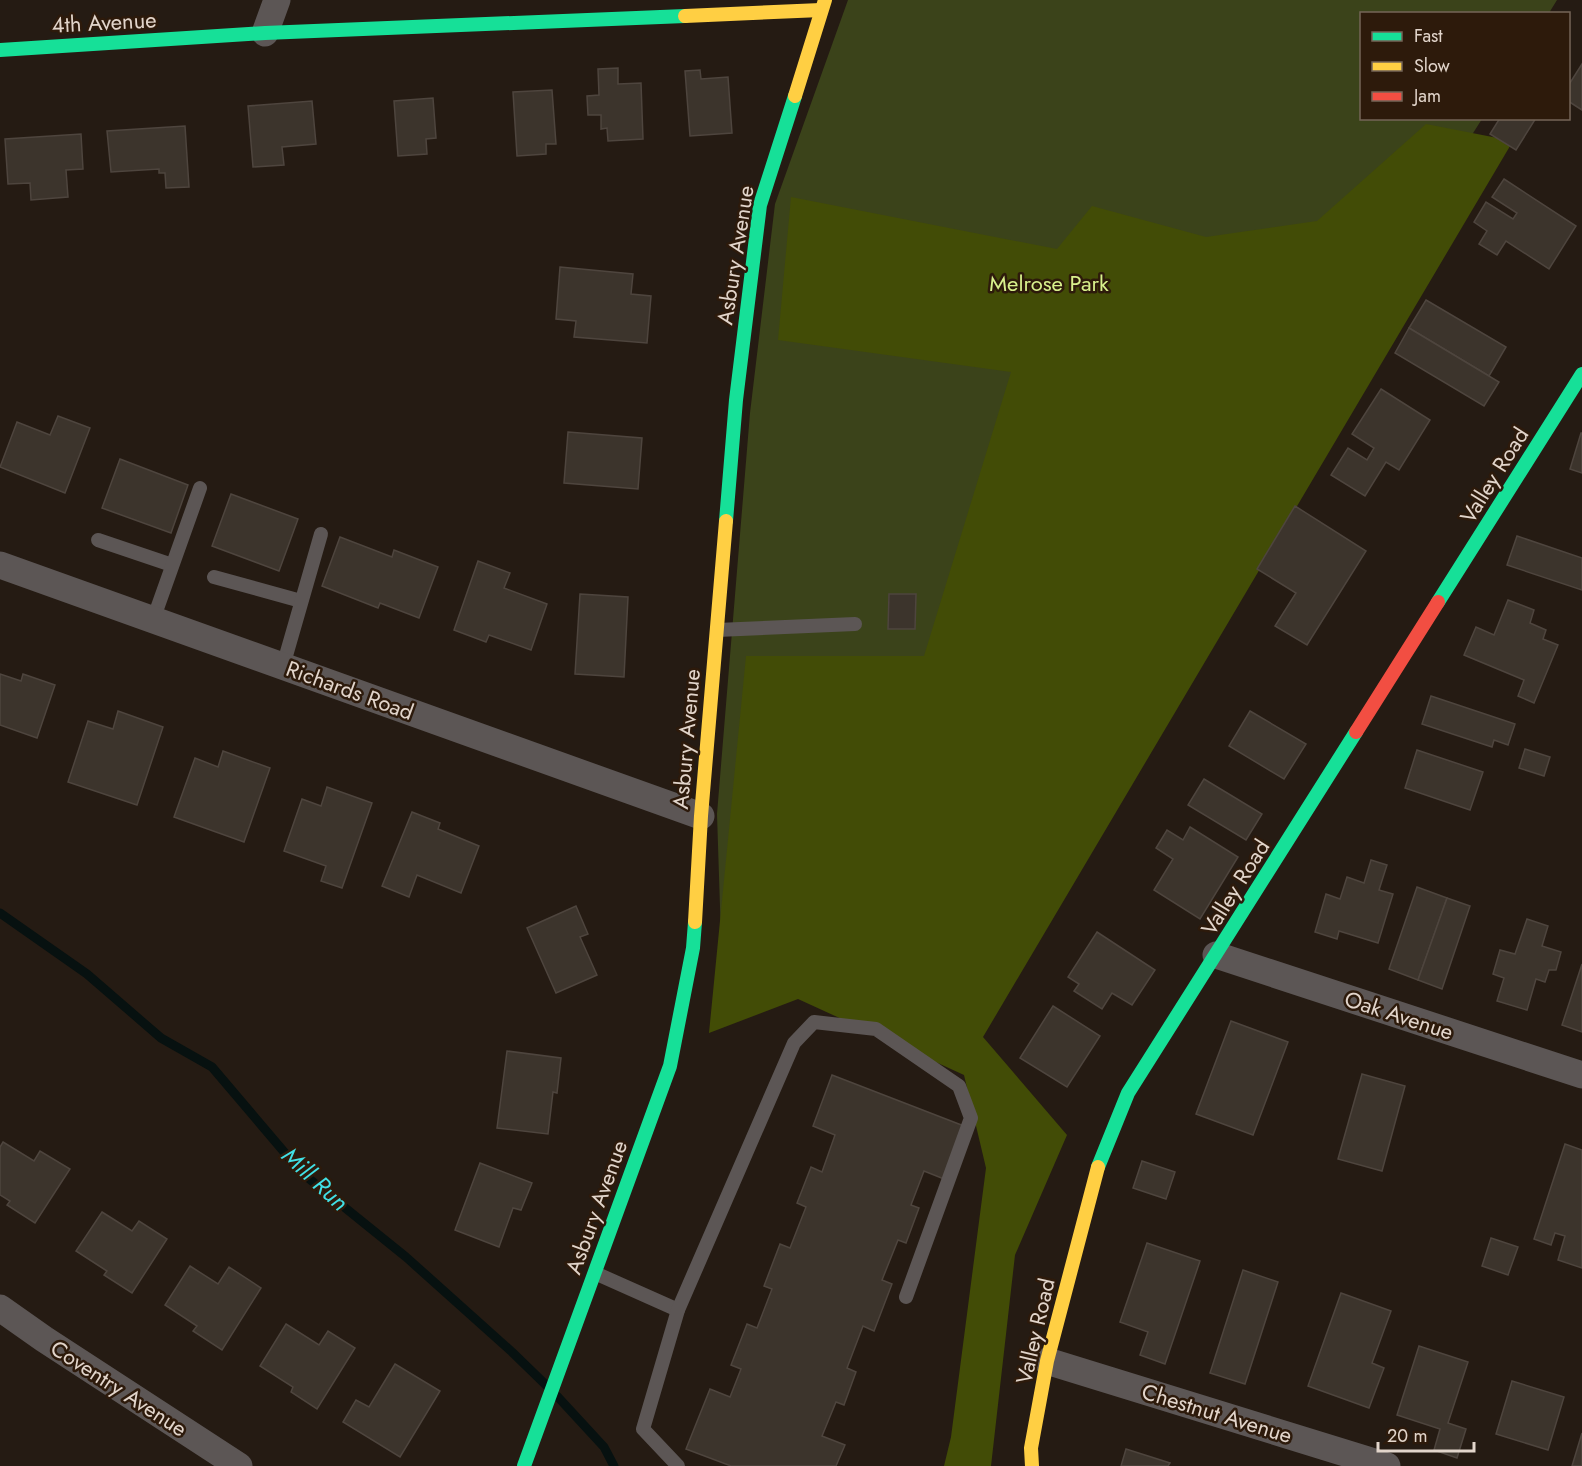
<svg xmlns="http://www.w3.org/2000/svg" width="1582" height="1466" viewBox="0 0 1582 1466" font-family="Jost,sans-serif">
<style>
.green{fill:#3b431a}
.forest{fill:#424c06}
.lines{fill:none;stroke-linecap:round;stroke-linejoin:round}
.stream{stroke:#071110;stroke-width:9}
.building{fill:#3c342c;stroke:#4e453e;stroke-width:1.5}
.lane{stroke:#5c5655;stroke-width:14}
.street{stroke:#5c5655;stroke-width:27}
.fast{stroke:#16e098;stroke-width:14}
.slow{stroke:#ffcf43;stroke-width:14}
.jam{stroke:#f24e42;stroke-width:14}
.labels{text-anchor:middle;stroke-width:5;stroke-linejoin:round;paint-order:stroke}
.street-label{font-size:22px;fill:#e2d5cb;stroke:#2d1a0b}
.park-label{font-size:22px;fill:#d8f08c;stroke:#2d1a0b}
.water-label{font-size:24px;font-style:italic;fill:#41e0e6;stroke:#2d1a0b}
</style>
<rect width="100%" height="100%" fill="#251b13"/>
<!-- green -->
<path class="green" d="M848,0H1557L1549,13L1362,14V118L1482,119L1386,270L721,938L717,814L750,413L775,204Z"/>
<!-- forest -->
<path class="forest" d="M1426,124L1513,141L983,1037L1067,1135L1015,1255L991,1466H944L951,1437L986,1168L964,1075L798,999L709,1033L746,656H924L1011,372L778,340L791,197L1057,249L1092,206L1206,237L1317,221Z"/>
<g class="lines">
<!-- stream -->
<g class="stream">
<path d="M0,913L87,974L161,1038L212,1067L302,1173L406,1257L512,1352L547,1386"/>
<path d="M557,1396L604,1447L614,1466"/>
</g>
</g>
<!-- building -->
<g class="building">
<path d="M1582,64V110L1568,101V86Z"/>
<path d="M618,68V84L641,83L643,139L608,141L607,128L601,129V115H588L587,96L599,95L598,69Z"/>
<path d="M700,70L701,79L728,77L732,133L690,136L685,71Z"/>
<path d="M552,90L556,144H546V154L517,156L513,92Z"/>
<path d="M433,98L436,138L426,139L427,154L398,156L394,101Z"/>
<path d="M312,101L316,144L282,147L284,165L253,167L248,106Z"/>
<path d="M1500,118H1536L1516,150L1490,134Z"/>
<path d="M185,126L189,187L166,188L165,173H159V169L111,172L107,131Z"/>
<path d="M81,134L83,169L66,170L68,197L31,200L30,183L8,184L5,139Z"/>
<path d="M1504,179L1576,226L1549,269L1506,241L1497,255L1479,244L1487,231L1474,222L1486,202L1513,219L1517,213L1492,197Z"/>
<path d="M560,267L633,274L631,294L651,296L647,343L574,337L576,321L556,319Z"/>
<path d="M1426,300L1506,347L1489,376L1409,328Z"/>
<path d="M1409,328L1499,382L1484,406L1395,353Z"/>
<path d="M1381,389L1430,420L1399,470L1386,462L1365,496L1331,475L1348,448L1367,460L1374,448L1352,434Z"/>
<path d="M58,416L90,428L65,493L0,467L17,422L50,435Z"/>
<path d="M568,432L642,438L638,489L564,483Z"/>
<path d="M1581,433H1582V473L1570,469Z"/>
<path d="M120,459L188,485L171,533L102,508Z"/>
<path d="M231,494L298,519L279,571L212,546Z"/>
<path d="M1295,506L1366,551L1307,645L1275,626L1296,593L1257,569Z"/>
<path d="M1517,536L1582,558V590L1507,565Z"/>
<path d="M340,537L392,557L394,550L438,567L419,618L380,603L378,608L322,586Z"/>
<path d="M478,561L510,573L504,588L547,604L531,650L489,635L486,642L454,630Z"/>
<path d="M580,594L628,597L624,677L575,674Z"/>
<path d="M889,594H916L915,629H888Z"/>
<path d="M1508,600L1534,610L1530,623L1546,630L1543,639L1558,645L1534,703L1518,696L1524,680L1464,655L1476,627L1494,635Z"/>
<path d="M0,674L21,681L23,674L55,685L37,738L0,725Z"/>
<path d="M1431,696L1515,724L1508,745L1494,740L1492,747L1422,724Z"/>
<path d="M118,711L163,727L137,805L68,782L88,721L113,729Z"/>
<path d="M1250,711L1306,744L1284,779L1229,746Z"/>
<path d="M1525,749L1550,757L1544,776L1519,768Z"/>
<path d="M1417,750L1483,772L1470,810L1405,788Z"/>
<path d="M223,751L270,768L244,842L174,817L195,758L218,767Z"/>
<path d="M1204,779L1262,814L1246,840L1188,805Z"/>
<path d="M327,787L372,803L342,888L321,881L326,866L284,851L302,799L321,806Z"/>
<path d="M412,812L440,823L438,829L479,846L461,893L417,875L409,897L382,886Z"/>
<path d="M1190,827L1238,857L1200,919L1154,890L1173,859L1156,848L1167,830L1183,840Z"/>
<path d="M1371,860L1387,865L1379,890L1393,894L1378,943L1339,931L1337,939L1315,932L1326,894L1340,899L1347,877L1364,883Z"/>
<path d="M1417,887L1447,898L1418,980L1389,969Z"/>
<path d="M1447,898L1470,906L1442,989L1418,980Z"/>
<path d="M576,906L588,934L580,937L597,975L556,993L527,928Z"/>
<path d="M1527,919L1548,926L1542,946L1561,952L1556,970H1549L1545,982L1536,979L1527,1010L1497,1001L1504,978L1493,974L1500,950L1515,954Z"/>
<path d="M1097,932L1155,970L1132,1005L1112,993L1102,1009L1074,991L1079,984L1068,977Z"/>
<path d="M1582,964V1032L1562,1025Z"/>
<path d="M1053,1006L1100,1036L1067,1087L1020,1058Z"/>
<path d="M1231,1021L1288,1042L1253,1135L1196,1114Z"/>
<path d="M507,1051L561,1058L557,1093L553,1092L548,1134L497,1128Z"/>
<path d="M1362,1074L1405,1086L1382,1171L1338,1159Z"/>
<path d="M832,1075L964,1126L944,1179L924,1171L911,1205L919,1208L906,1243L898,1240L882,1280L892,1284L874,1331L863,1326L847,1368L856,1372L844,1405L836,1402L822,1436L845,1445L836,1466H731L686,1449L710,1389L730,1397L741,1369L731,1365L747,1324L757,1328L772,1289L764,1286L780,1244L790,1248L806,1207L797,1203L811,1167L822,1172L835,1135L813,1126Z"/>
<path d="M3,1142L34,1161L40,1151L70,1169L35,1223L7,1205L10,1201L0,1195V1147Z"/>
<path d="M1565,1144L1582,1150V1268L1558,1260L1565,1236L1555,1233L1551,1245L1534,1239Z"/>
<path d="M1142,1161L1175,1172L1166,1199L1133,1188Z"/>
<path d="M480,1163L532,1183L521,1210L513,1208L499,1247L455,1230Z"/>
<path d="M102,1212L132,1231L139,1221L167,1239L132,1293L104,1275L107,1271L76,1251Z"/>
<path d="M1491,1238L1518,1247L1508,1275L1482,1266Z"/>
<path d="M1147,1243L1200,1261L1165,1364L1140,1355L1148,1332L1120,1322Z"/>
<path d="M190,1266L218,1284L229,1267L261,1288L222,1350L193,1331L197,1326L165,1305Z"/>
<path d="M1243,1270L1278,1282L1245,1384L1210,1373Z"/>
<path d="M1341,1293L1391,1311L1372,1363L1384,1368L1369,1408L1308,1386Z"/>
<path d="M286,1324L319,1345L328,1331L355,1348L317,1409L291,1392L293,1387L260,1366Z"/>
<path d="M1419,1346L1468,1362L1448,1423L1466,1429L1457,1458L1434,1450L1440,1429L1397,1415Z"/>
<path d="M395,1364L440,1391L400,1457L343,1422L356,1400L369,1407Z"/>
<path d="M1512,1381L1564,1397L1548,1450L1496,1434Z"/>
<path d="M1582,1433V1466H1572Z"/>
<path d="M1126,1449L1170,1463L1168,1466H1121Z"/>
</g>
<g class="lines">
<!-- lane -->
<g class="lane">
<path d="M98,540L172,565"/>
<path d="M214,577L301,601"/>
<path d="M153,620L200,488"/>
<path d="M717,630L855,624"/>
<path d="M283,666L321,534"/>
<path d="M595,1273L678,1310"/>
<path d="M678,1466L643,1429L678,1310L794,1043L814,1022L876,1029L959,1086L971,1118L906,1297"/>
</g>
<!-- street -->
<g class="street">
<path d="M265,33L277,0"/>
<path d="M0,565L701,816"/>
<path d="M1216,955L1582,1075"/>
<path d="M0,1308L44,1339L239,1466"/>
<path d="M1047,1361L1387,1466"/>
</g>
<!-- fast -->
<g class="fast">
<path d="M0,50L265,33L685,16"/>
<path d="M726,521L736,400L760,205L795,96"/>
<path d="M1438,602L1582,374"/>
<path d="M1098,1167L1128,1093L1356,732"/>
<path d="M524,1466L670,1066L693,948L695,922"/>
</g>
<!-- slow -->
<g class="slow">
<path d="M685,16L821,10"/>
<path d="M795,96L825,0"/>
<path d="M695,922L701,816L726,521"/>
<path d="M1032,1466L1031,1448L1047,1361L1098,1167"/>
</g>
<!-- jam -->
<path class="jam" d="M1356,732L1438,602"/>
</g>
<g class="labels">
<!-- street labels -->
<g class="street-label">
<text transform="translate(104 22) rotate(-3)" y="8">4th Avenue</text>
<text transform="translate(735 255) rotate(-81)" y="8">Asbury Avenue</text>
<text transform="translate(1494 475) rotate(-58)" y="8">Valley Road</text>
<text transform="translate(350 690) rotate(20)" y="8">Richards Road</text>
<text transform="translate(686 739) rotate(-85)" y="8">Asbury Avenue</text>
<text transform="translate(1235 887) rotate(-58)" y="8">Valley Road</text>
<text transform="translate(1399 1015) rotate(18)" y="8">Oak Avenue</text>
<text transform="translate(596 1207) rotate(-70)" y="8">Asbury Avenue</text>
<text transform="translate(1035 1331) rotate(-77)" y="8">Valley Road</text>
<text transform="translate(119 1388) rotate(33)" y="8">Coventry Avenue</text>
<text transform="translate(1217 1413) rotate(17)" y="8">Chestnut Avenue</text>
</g>
<!-- park labels -->
<g class="park-label">
<text x="1049" y="291">Melrose Park</text>
</g>
<!-- water labels -->
<g class="water-label">
<text transform="translate(315 1179) rotate(43)" y="8">Mill Run</text>
</g>
</g>
<!-- legend -->
<rect x="1360" y="12" width="210" height="108" fill="#2d1a0b" stroke="#756558" stroke-width="1.5"/>
<rect x="1372" y="32" width="30" height="9" fill="#16e098" stroke="#756558" stroke-width="1.5"/>
<text x="1414" y="42" font-size="18" fill="#e2d5cb">Fast</text>
<rect x="1372" y="62" width="30" height="9" fill="#ffcf43" stroke="#756558" stroke-width="1.5"/>
<text x="1414" y="72" font-size="18" fill="#e2d5cb">Slow</text>
<rect x="1372" y="92" width="30" height="9" fill="#f24e42" stroke="#756558" stroke-width="1.5"/>
<text x="1414" y="102" font-size="18" fill="#e2d5cb">Jam</text>
<!-- scale -->
<path d="M1378 1442v9h96v-9" fill="none" stroke="#e2d5cb" stroke-width="3"/>
<text x="1387" y="1442" font-size="18" fill="#e2d5cb" stroke="#2d1a0b" stroke-width="4.5" paint-order="stroke">20 m</text>
</svg>
